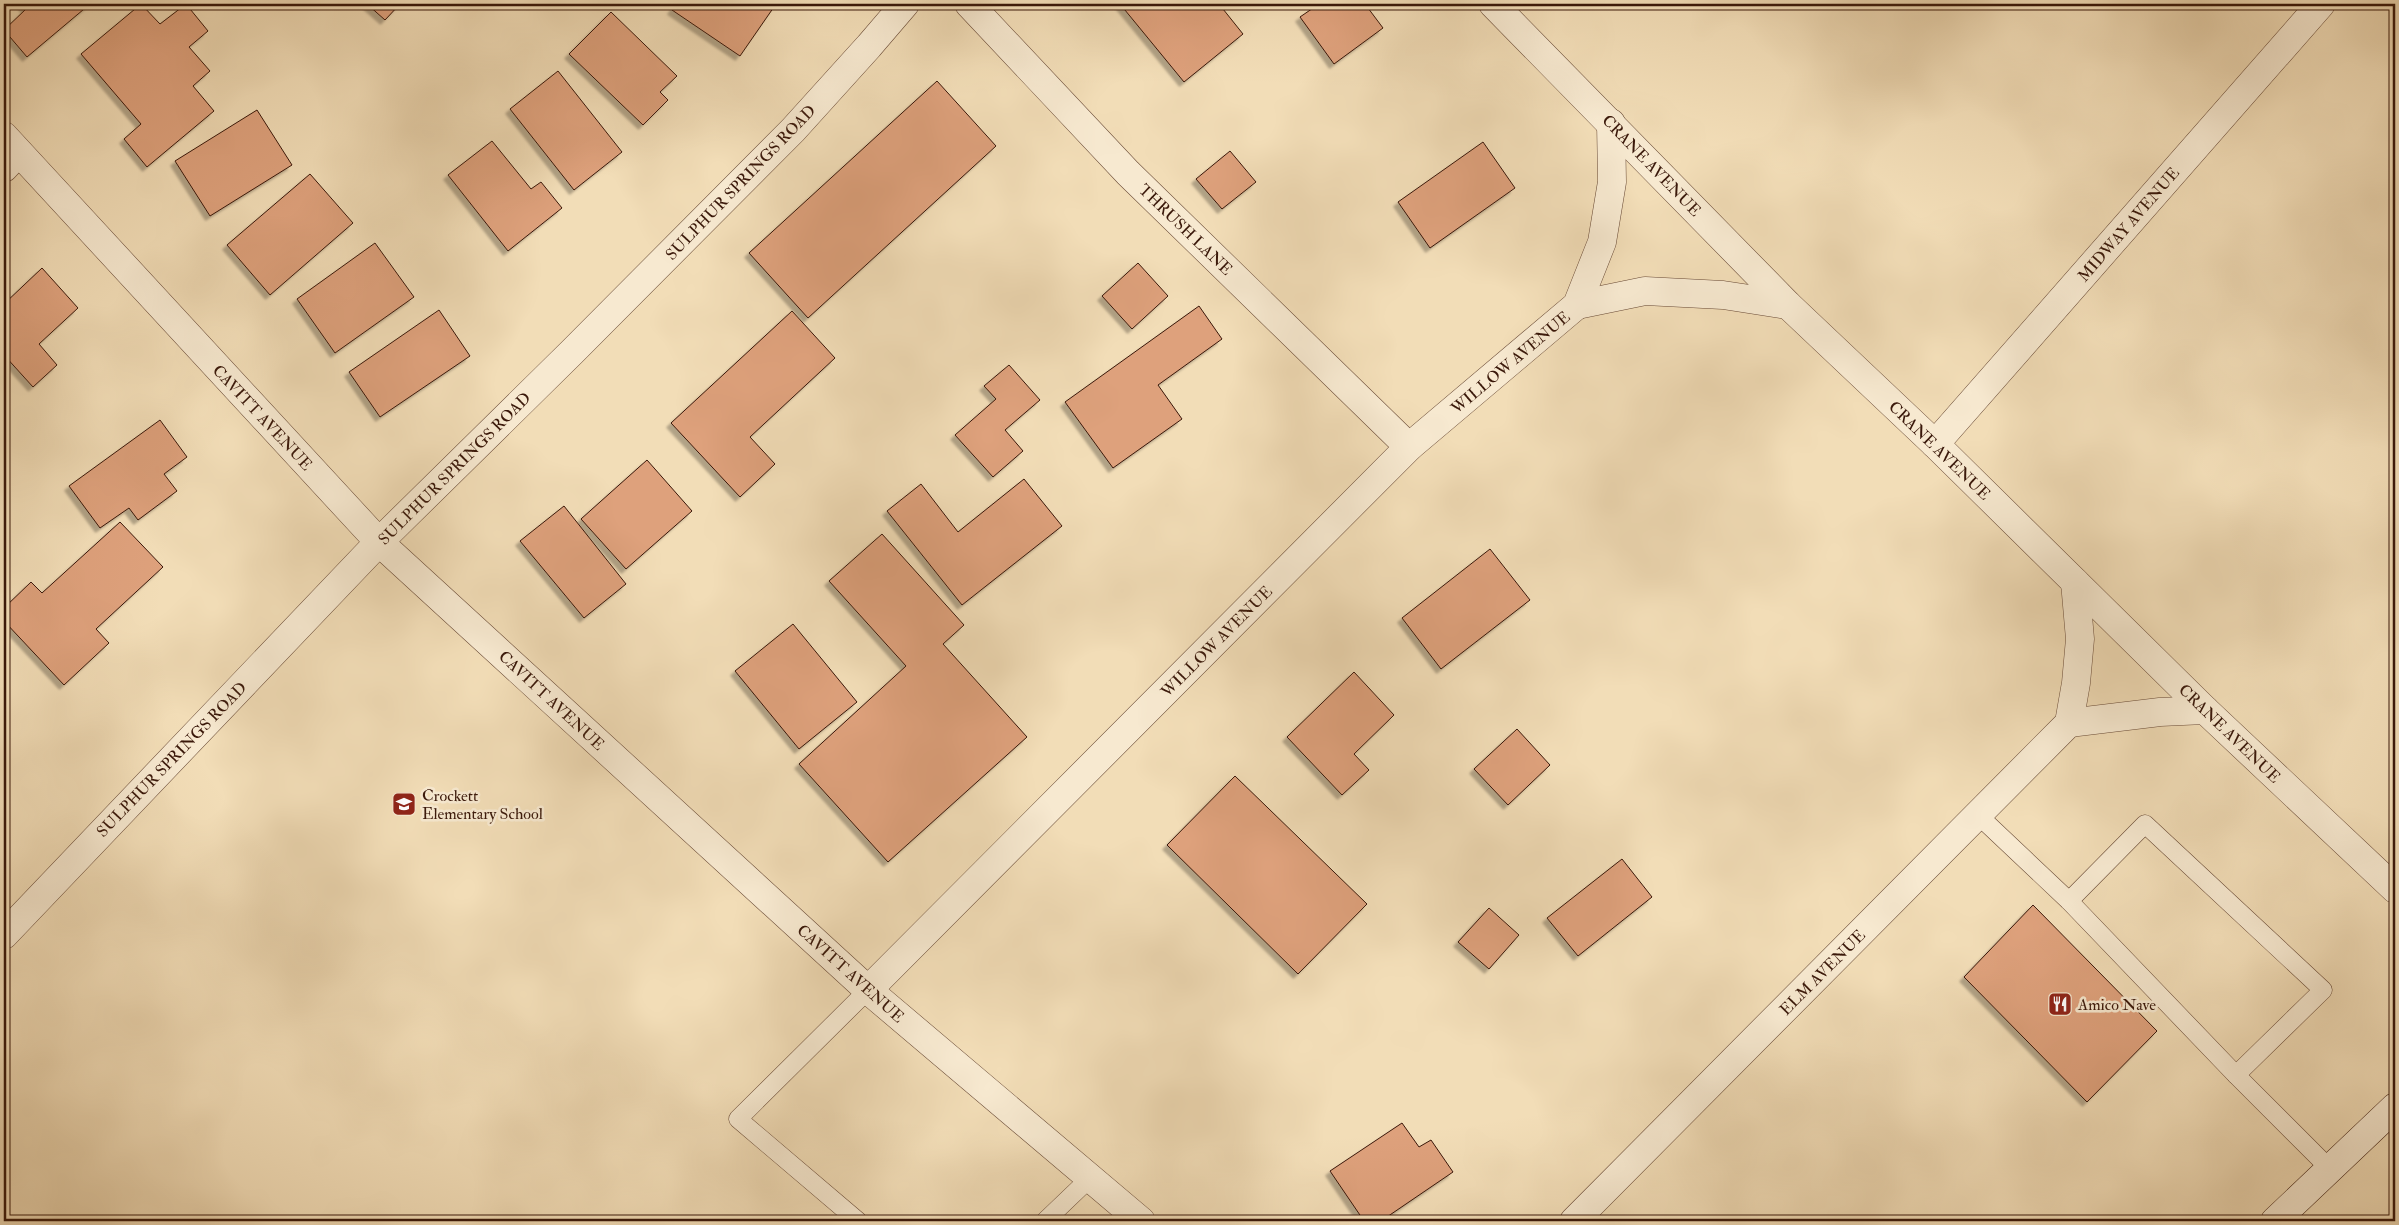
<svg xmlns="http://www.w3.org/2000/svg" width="2399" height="1225" viewBox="0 0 2399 1225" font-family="'IM FELL Double Pica',serif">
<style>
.building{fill:#dea17c;stroke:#3a180a;filter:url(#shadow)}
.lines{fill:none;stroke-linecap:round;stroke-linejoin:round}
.service-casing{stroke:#684935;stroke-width:19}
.minor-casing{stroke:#684935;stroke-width:29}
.tertiary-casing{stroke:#684935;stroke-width:29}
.secondary-casing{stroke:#3a180a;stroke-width:29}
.service{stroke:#f7e9d0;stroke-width:18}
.minor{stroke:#f7e9d0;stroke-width:28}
.tertiary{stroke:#f7e9d0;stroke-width:28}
.secondary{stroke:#f7e9d0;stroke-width:28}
.labels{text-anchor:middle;stroke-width:5;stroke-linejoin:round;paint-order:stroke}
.street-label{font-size:16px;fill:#3a180a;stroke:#f7e9d0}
.poi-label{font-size:16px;fill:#3a180a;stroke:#f7e9d0;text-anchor:start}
</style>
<defs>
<filter id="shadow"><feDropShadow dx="-4.5" dy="4.5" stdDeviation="1" flood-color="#0004"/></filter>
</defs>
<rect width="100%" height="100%" fill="#f2ddb7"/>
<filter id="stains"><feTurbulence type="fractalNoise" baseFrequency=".004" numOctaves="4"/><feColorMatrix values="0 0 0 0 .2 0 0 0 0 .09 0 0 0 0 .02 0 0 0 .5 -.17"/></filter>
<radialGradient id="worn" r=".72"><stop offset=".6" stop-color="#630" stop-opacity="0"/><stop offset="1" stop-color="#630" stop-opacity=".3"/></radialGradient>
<!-- building -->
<g class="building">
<path d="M22,4H90L27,57L4,30L26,9Z"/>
<path d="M141,4L160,24L186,4L208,31L189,47L210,71L193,86L214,111L147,167L124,139L141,124L81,54Z"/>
<path d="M367,4H400L385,20Z"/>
<path d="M676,4H776L740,56L672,10Z"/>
<path d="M1120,4H1219L1243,34L1184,82Z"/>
<path d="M1319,4H1365L1383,28L1334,64L1300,17Z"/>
<path d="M611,12L677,76L660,92L668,100L643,125L569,54Z"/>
<path d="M558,71L622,152L574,190L510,109Z"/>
<path d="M937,81L996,146L808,318L749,253Z"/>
<path d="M257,110L292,165L210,216L175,161Z"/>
<path d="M492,141L531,189L541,182L562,208L508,251L448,175Z"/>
<path d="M1483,142L1515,188L1430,248L1398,202Z"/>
<path d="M1230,151L1256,182L1222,209L1196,179Z"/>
<path d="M310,174L353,223L270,295L227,245Z"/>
<path d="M375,243L414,297L335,353L297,299Z"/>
<path d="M1138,263L1168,296L1132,329L1102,296Z"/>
<path d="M42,268L78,308L39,344L57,365L33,387L4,355V304Z"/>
<path d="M1199,306L1222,339L1158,385L1182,419L1113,468L1065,402Z"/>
<path d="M439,310L470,356L380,417L349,372Z"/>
<path d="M792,311L835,358L750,437L775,464L740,497L671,423Z"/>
<path d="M1009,365L1040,400L1005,430L1023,451L993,477L955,435L996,399L984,386Z"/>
<path d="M160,420L187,457L164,474L177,491L138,520L129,508L100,528L69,486Z"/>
<path d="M647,460L692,511L626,569L581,519Z"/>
<path d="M1024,479L1062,526L962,605L887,511L921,484L958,532Z"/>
<path d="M564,506L626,584L584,618L520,541Z"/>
<path d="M120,522L163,567L96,629L109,643L64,685L4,621V608L31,582L42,593Z"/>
<path d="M882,534L964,625L943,644L1027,737L888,862L799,764L906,666L829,581Z"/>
<path d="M1490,549L1530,600L1441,669L1402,618Z"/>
<path d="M793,624L857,702L799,749L735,671Z"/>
<path d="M1354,672L1394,715L1354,754L1369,770L1342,795L1287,737Z"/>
<path d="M1517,729L1550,765L1508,805L1474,769Z"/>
<path d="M1235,776L1367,904L1298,974L1167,845Z"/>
<path d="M1622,859L1652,897L1578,956L1547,918Z"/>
<path d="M2033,905L2157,1031L2087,1102L1964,977Z"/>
<path d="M1489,908L1519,935L1489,969L1458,942Z"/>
<path d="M1402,1123L1419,1147L1431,1140L1453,1172L1381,1221H1364L1330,1171Z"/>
</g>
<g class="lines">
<!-- service casing -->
<g class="service-casing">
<g id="service">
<path d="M1978,815L2069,901L2236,1075L2330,1169"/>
<path d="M2069,901L2145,824L2323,990L2236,1075"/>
<path d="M858,1221L738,1119L868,990"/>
<path d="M1045,1221L1090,1178"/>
</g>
</g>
<!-- minor casing -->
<g class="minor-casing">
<g id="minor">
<path d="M969,4L1128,173L1409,447"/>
<path d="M1493,4L1788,305L1935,444L2205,710L2395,889"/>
<path d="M4,168L18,153"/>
<path d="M1577,305L1645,291L1723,295L1788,305"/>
<path d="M1935,444L2321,4"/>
<path d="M2069,723L2160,712L2205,710"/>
<path d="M868,990L1409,447L1577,305L1602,242L1612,182L1611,123"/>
<path d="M1574,1221L2069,723L2076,683L2080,639L2075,582"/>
</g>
</g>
<!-- tertiary casing -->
<g class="tertiary-casing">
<g id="tertiary">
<path d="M4,136L379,542L868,990L1141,1221"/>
<path d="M4,935L379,542L572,352L793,130L869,46L905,4"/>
</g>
</g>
<!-- secondary casing -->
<g class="secondary-casing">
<path id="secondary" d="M2275,1221L2395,1107"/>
</g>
<!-- service -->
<use href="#service" class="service"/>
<!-- minor -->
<use href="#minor" class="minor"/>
<!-- tertiary -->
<use href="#tertiary" class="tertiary"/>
<!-- secondary -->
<use href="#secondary" class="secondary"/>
</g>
<!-- icons -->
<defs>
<g id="school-square" transform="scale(1.25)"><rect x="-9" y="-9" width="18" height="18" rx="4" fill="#8f2418" stroke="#f7e9d0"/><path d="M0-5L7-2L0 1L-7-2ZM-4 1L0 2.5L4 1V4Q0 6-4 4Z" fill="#fff"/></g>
<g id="restaurant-square" transform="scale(1.25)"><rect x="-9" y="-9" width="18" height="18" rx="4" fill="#8f2418" stroke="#f7e9d0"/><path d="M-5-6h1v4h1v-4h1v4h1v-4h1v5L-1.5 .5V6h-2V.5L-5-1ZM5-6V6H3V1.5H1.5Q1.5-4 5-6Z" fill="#fff"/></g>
</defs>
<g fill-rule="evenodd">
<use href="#school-square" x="404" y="804"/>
<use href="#restaurant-square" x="2060" y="1004"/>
</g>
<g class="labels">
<!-- street labels -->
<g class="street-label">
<text transform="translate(1652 165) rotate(46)" y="6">CRANE AVENUE</text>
<text transform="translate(740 182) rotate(-46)" y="6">SULPHUR SPRINGS ROAD</text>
<text transform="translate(2128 224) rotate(-49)" y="6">MIDWAY AVENUE</text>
<text transform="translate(1186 229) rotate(44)" y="6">THRUSH LANE</text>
<text transform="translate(1510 362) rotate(-40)" y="6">WILLOW AVENUE</text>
<text transform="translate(263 417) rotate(47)" y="6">CAVITT AVENUE</text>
<text transform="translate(1940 450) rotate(44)" y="6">CRANE AVENUE</text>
<text transform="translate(454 468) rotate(-45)" y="6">SULPHUR SPRINGS ROAD</text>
<text transform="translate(1216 641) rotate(-45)" y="6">WILLOW AVENUE</text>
<text transform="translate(552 700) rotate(43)" y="6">CAVITT AVENUE</text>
<text transform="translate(2230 733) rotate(44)" y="6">CRANE AVENUE</text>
<text transform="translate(171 759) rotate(-46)" y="6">SULPHUR SPRINGS ROAD</text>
<text transform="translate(1822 972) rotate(-45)" y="6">ELM AVENUE</text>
<text transform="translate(851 973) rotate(42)" y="6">CAVITT AVENUE</text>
</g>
<!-- poi labels -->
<g class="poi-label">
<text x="422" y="801">Crockett<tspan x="422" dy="18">Elementary School</tspan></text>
<text x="2078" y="1010">Amico Nave</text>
</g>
</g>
<!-- margin -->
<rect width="2399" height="1225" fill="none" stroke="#f2ddb7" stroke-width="20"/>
<rect x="5" y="5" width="2389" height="1215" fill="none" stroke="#3a180a" stroke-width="2.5"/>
<rect x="10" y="10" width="2379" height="1205" fill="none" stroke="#3a180a"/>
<rect width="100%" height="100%" filter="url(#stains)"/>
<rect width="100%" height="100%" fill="url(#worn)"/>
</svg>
